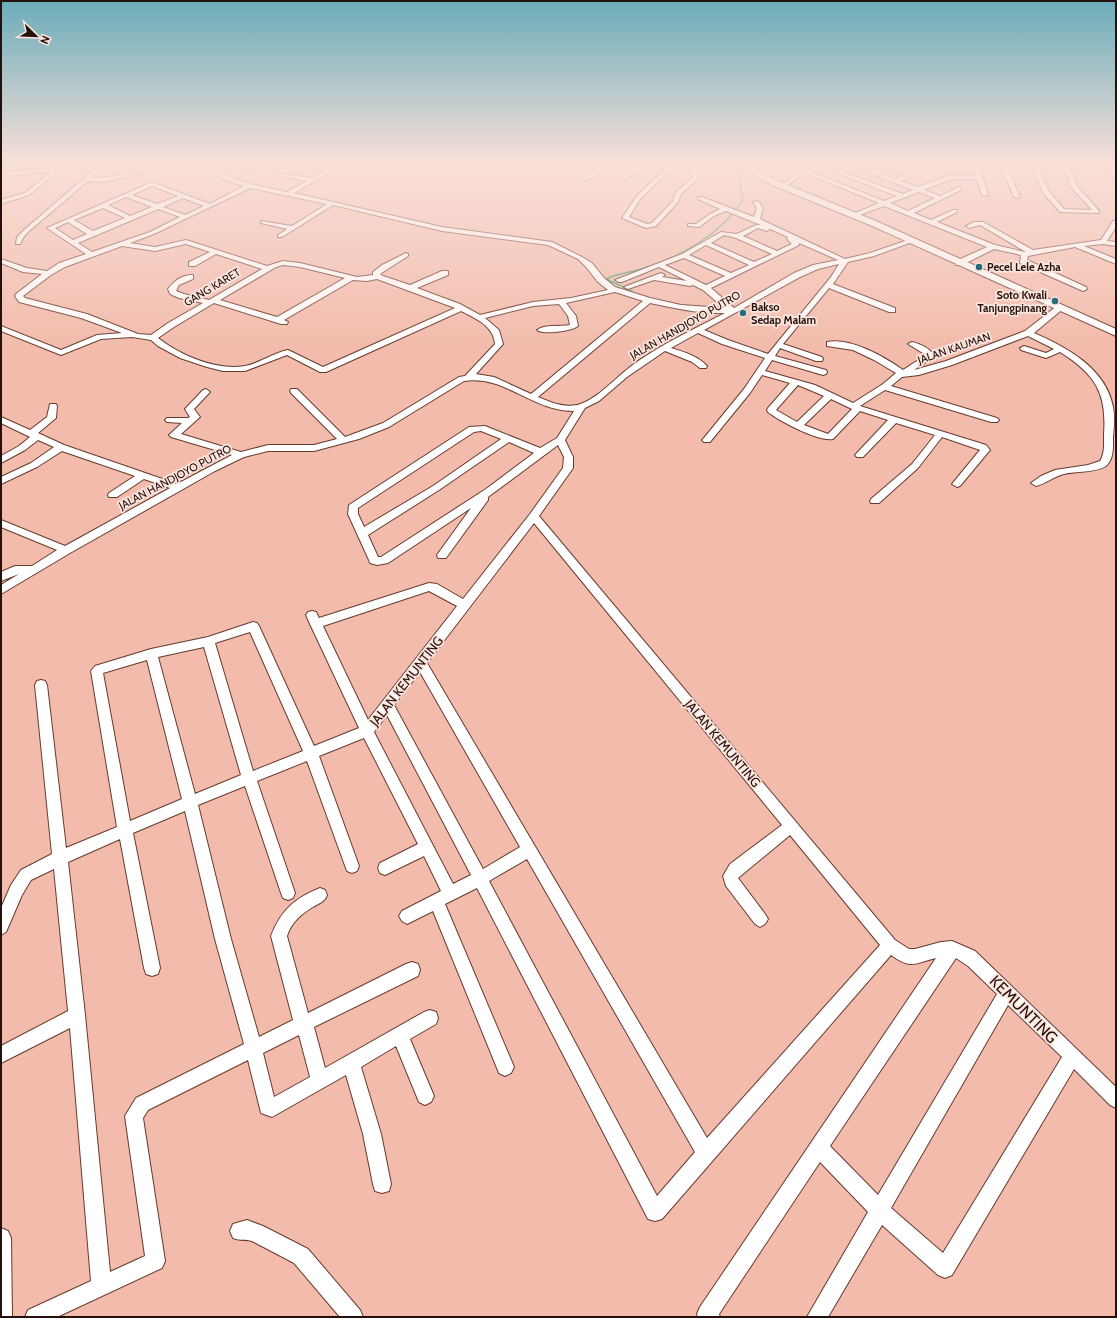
<svg xmlns="http://www.w3.org/2000/svg" width="1117" height="1318" viewBox="0 0 1117 1318" font-family="Cabin,sans-serif">
<style>
.lines{fill:none;stroke-linecap:round;stroke-linejoin:round}
.stream{stroke:#4da172;stroke-width:1.5}
.minor-casing{stroke:#673a2e;stroke-width:2}
.major-casing{stroke:#673a2e;stroke-width:2}
.minor{fill:#fff;fill-rule:evenodd}
.major{fill:#fff;fill-rule:evenodd}
.poi-dot{fill:#276b7c;stroke:#fce5de;stroke-width:1.5}
.labels{text-anchor:middle;stroke-width:3.5;stroke-linejoin:round;paint-order:stroke}
.far-poi-label{font-size:11px;font-weight:bold;fill:#24110c;stroke:#fce5de;text-anchor:start}
.far-street-label{font-size:11px;fill:#24110c;stroke:#fce5de}
.street-label{font-size:13px;fill:#24110c;stroke:#fce5de}
.near-street-label{font-size:16px;fill:#24110c;stroke:#fce5de}
</style>
<rect width="100%" height="100%" fill="#f2bbab"/>
<g class="lines">
<!-- stream -->
<path class="stream" d="M630,294L632,291L606,279C617,273 629,273 641,269C681,257 720,235 743,200C741,189 738,180 742,169L752,165"/>
<!-- minor casing -->
<g class="minor-casing">
<g id="minor">
<path d="M106,165L92,177L104,178L135,172L138,174L104,182L88,181L28,232L23,238L20,244H16L17,237L24,230L96,168L59,171L29,195L1,204V200L25,193L51,172L1,176V172Z"/>
<path d="M199,165H206L228,177C232,167 245,163 256,165C259,166 262,168 265,168C270,168 275,165 281,165L266,172C253,168 240,163 233,178L250,184L287,192L307,181L275,175V173L312,178L327,170L307,167L304,165L332,167L336,165H343L294,193L442,227L552,242L582,257L592,263L604,278L615,287L650,298L681,305L724,308L703,290L693,285L690,286L654,280L628,289L624,287L661,273L665,275L662,277L687,281L659,267L622,282H619L615,280L682,254L721,232L737,234L756,225H761L726,211L714,216L699,227L688,226V224H696L710,214L720,209L698,199V197H702L754,217L757,208L753,202L758,201L763,208L760,219L845,259L870,253L911,239H915V241L874,256L848,262L833,284L895,308V312H889L829,288L783,344L822,357L823,359L822,361H816L780,348L775,356L826,370L827,372L826,374L823,375L772,360L765,371L815,385L853,403L883,384L896,373L874,360L853,350L827,346V342C850,337 885,357 903,370L926,355L908,344L912,342C921,344 929,348 935,356L914,370L946,361L1025,331L1057,306H1063L1064,308L1034,333C1066,347 1106,368 1113,407C1115,417 1114,427 1113,437C1113,447 1114,459 1106,466C1096,473 1075,471 1064,474C1054,476 1046,484 1036,486L1031,483L1041,476L1055,470L1088,465L1100,461C1105,453 1104,443 1104,434C1107,393 1095,374 1060,352L1046,358L1021,350L1020,348L1024,346L1046,353L1054,349L1028,336L952,365L919,375L902,377L891,386L997,418L999,420L997,422H991L885,390L860,406L986,445L990,450L960,486L957,487L952,484L980,450L942,437L918,468L879,503H871L870,501L871,499L912,464L935,435L896,423L863,457H857L855,455L857,453L888,420L860,411L833,439C819,442 779,421 768,412L767,410L768,408L790,383L762,375L750,393L710,442H704L702,440L704,438L744,389L765,358L722,344L698,333L671,348C684,352 698,356 707,366L706,368H700L692,362L665,351L627,377L599,401L585,408L565,440L573,457V468L539,516L895,940L909,949H915L941,942L952,941L975,951L1116,1087V1108L1110,1105L1074,1069L952,1275L945,1278L938,1275L882,1225L828,1317H807L868,1212L820,1162L719,1314L720,1317H698L697,1314L700,1307L936,958C916,963 911,970 891,955L662,1219L655,1221L648,1219L477,888L445,904L514,1067L511,1073L505,1076L499,1073L433,911L407,924L402,921L399,916L402,911L441,891L424,856L385,875L380,873L378,868L380,863L418,844L364,738L319,756L359,866L357,871L352,873L347,871L307,761L257,781L295,893L293,898L288,900L283,898L281,893L245,786L198,805L231,939L259,1037L293,1020L271,936C281,910 295,898 320,888L325,890L327,895C325,902 319,903 313,907C301,914 291,923 287,936L308,1013L406,964L412,962L418,964L420,970L418,976L314,1027L325,1068L424,1012L430,1010L436,1012L438,1018L436,1024L410,1039L434,1096L431,1102L425,1105L419,1102L396,1046L361,1067L381,1134L391,1184L389,1191L382,1193L375,1191L373,1184L363,1134L346,1075L272,1117L261,1113L248,1060L148,1110L143,1118L165,1261L162,1268L57,1317H25L28,1310L91,1281L70,1028L1,1063V1046L68,1011L54,869L31,880L22,895L6,932L1,935V908L11,885L21,870L52,854L35,685L37,681L41,680L45,681L47,685L66,848L117,827L91,671L95,666L151,649L208,637L253,622L257,623L259,626L314,746L359,728L310,624L306,615L308,612L312,611L316,612L319,618L429,583L437,584L463,599L530,514L563,468L564,457L558,445L488,497V500L446,558H438L437,555L471,508L388,563L377,565L370,563L369,560L348,514L349,505L469,427L485,426L540,448L557,438L574,411C531,411 506,375 464,381L389,427L359,439L314,451H268L244,457L215,471L70,553L1,594V585L19,574L1,581V572L15,566H32L57,550L1,527V520L65,546L170,488L144,479L117,497H109L108,495L109,493L135,476L62,451L37,467L1,484V477L31,463L54,447L38,440L25,450L1,463V456L19,446L30,437L1,423V417L30,430L47,417L50,404H56L57,406L56,418L38,433L64,445L177,484L232,455L171,437L169,435L182,423L167,422L165,420L167,418H188L190,417L185,409L203,390L206,389L210,392L194,409L200,417L181,434L241,452L268,445H314L337,439L291,393L290,391L291,389H297L345,437L383,423L459,377L465,376L495,344C494,326 475,318 461,311L326,372H320L287,355L245,371H223L207,367L180,358L158,346L151,340L132,337L101,339L61,355L1,331V326L61,350L97,335L122,333L81,318L19,302L15,296L16,294L42,274L23,272L1,263V259L27,268L47,271L59,263L86,254L47,228L150,183H154L210,204L244,186L227,181ZM152,186L178,196L157,204L132,195ZM250,188L327,204L292,226L261,221V223L287,229L278,235V237H282L333,205L442,231L548,245L578,259L586,267L598,282L608,290L571,298L533,302L480,315L460,304L417,288L448,275V271H442L410,285L383,276L380,274L408,256V254L406,253L382,265L373,272V275L357,277L300,263L283,261L267,266L186,240L155,247L130,243L154,234ZM126,197L152,207L130,216L108,205ZM183,198L204,206L185,215L163,207ZM103,208L125,218L93,231L74,220ZM158,209L180,217L150,232L92,252L78,243ZM68,222L87,234L73,240L55,228ZM758,228L767,231L770,229L788,237L787,239L792,244L777,251L743,236ZM724,235L736,238L772,254L754,262L711,243ZM799,243L838,260L813,265L794,273L734,308L711,288L799,245ZM186,244L210,252L189,262V266H195L216,254L262,269L209,300L184,294L176,291L179,285L193,279V275C183,274 174,281 168,289L170,294L179,298L203,303L168,323L151,335L138,334L87,314L25,298L23,296L51,275L65,267L122,246L155,251ZM706,245L749,265L731,273L689,255ZM684,258L725,276L706,285L665,265ZM839,264L831,277L768,354L728,340L704,330L800,277L818,269ZM283,265L300,267L345,278L277,317L220,300L276,267ZM377,279L455,308L323,367L288,350C273,353 260,363 245,366C216,371 180,355 158,338L174,327L214,303L281,324H287L288,322L284,320L353,280L367,281ZM615,292L643,301L531,394L494,377L476,374L503,344L499,330L485,318L533,306L559,304L568,316L570,325C561,327 544,324 537,330C543,335 572,331 578,326L576,316L566,303ZM650,303C674,308 700,314 725,313C694,329 662,344 634,364C617,376 596,401 577,405C563,408 550,402 538,397ZM798,385L824,396L797,422L776,410ZM831,399L852,409L828,434L804,425ZM481,431L501,439L433,486L364,527L358,514V508L474,432ZM509,442L534,453L486,489L381,557H378L368,535L439,490ZM534,523L782,825L730,864L723,876L726,886L755,924L760,927L765,924L768,919L765,914L738,878L790,835L880,945L707,1138L427,663ZM429,591L457,606L368,720L323,626ZM250,632L303,751L253,771L215,643ZM204,647L241,775L195,794L158,657ZM147,660L182,799L130,821L103,673ZM420,672L520,847L483,869L394,705ZM387,715L471,875L453,884L374,732ZM185,811L215,939L244,1044L136,1098L125,1116L145,1256L110,1272L85,1015L68,862L120,839L144,968L146,974L152,976L158,974L160,968L133,833ZM527,859L695,1152L657,1196L489,881ZM956,958L968,966L997,994L878,1195L830,1146ZM1008,1005L1062,1057L943,1253L891,1208ZM299,1035L310,1077L274,1097L263,1053Z"/>
<path d="M602,165H609L588,180H584V178Z"/>
<path d="M638,165H676L641,198L629,217L647,224L652,223L673,201L676,192L694,176L695,173L685,165H692L701,172L699,178L681,194L678,202L656,226L646,228L622,218L637,196L666,168L644,167L626,179H622V177Z"/>
<path d="M810,165L813,167L809,171L884,201L897,196L816,165H824L903,194L913,190L850,165H858L875,171L890,165H898L880,173L895,179L930,165H934V167L901,181L918,187L950,175H976L973,165H979L988,195L987,196L982,195L977,179H951L924,190L940,196L959,187L961,188V190L914,213L931,220L953,210H957V212L937,222L995,245L1025,252H1026L980,225L969,228L966,226L974,222H983L1033,250L1101,240L1113,221L1116,220V227L1107,241L1116,242V246L1103,244L1084,246L1116,259V264L1075,247L1028,256L1027,260L1086,287L1087,289L1083,291L1020,263L1021,255L994,249L962,265H956V261L987,247L884,206L857,216H853V214L879,203L805,173L785,187H781V185ZM919,192L935,198L908,211L890,203Z"/>
<path d="M1000,165H1006L1020,197L1019,198L1014,197Z"/>
<path d="M1031,165H1037L1050,193L1064,209L1092,210L1071,187L1063,165H1069L1077,186L1099,211V213L1060,212L1044,194Z"/>
<path d="M1109,165H1115L1116,180L1113,178Z"/>
<path d="M247,1220L263,1226L308,1249L360,1310L363,1317H340L294,1263L252,1241C246,1239 240,1241 233,1238L230,1231L233,1224Z"/>
<path d="M1,1228L8,1231L11,1238L12,1317H1Z"/>
</g>
</g>
<!-- major casing -->
<g class="major-casing">
<path id="major" d="M737,165H746L778,181L876,221L1116,329V336L870,225L772,185Z"/>
</g>
<!-- minor -->
<use href="#minor" class="minor"/>
<!-- major -->
<use href="#major" class="major"/>
</g>
<!-- sky -->
<linearGradient id="sky" x2="0" y2="1"><stop stop-color="#6aacb9"/><stop offset="0.47" stop-color="#f9e0d9"/><stop offset="1" stop-color="#f9e0d9" stop-opacity="0"/></linearGradient>
<rect width="1117" height="349" fill="url(#sky)"/>
<!-- markers -->
<g class="poi-dot">
<circle cx="979" cy="267" r="4"/>
<circle cx="1055" cy="301" r="4"/>
<circle cx="743" cy="313" r="4"/>
</g>
<g class="labels">
<!-- far-poi labels -->
<g class="far-poi-label">
<text x="987" y="271">Pecel Lele Azha</text>
<text x="1047" y="299" text-anchor="end">Soto Kwali<tspan x="1047" dy="13">Tanjungpinang</tspan></text>
<text x="751" y="311">Bakso<tspan x="751" dy="13">Sedap Malam</tspan></text>
</g>
<!-- far-street labels -->
<g class="far-street-label">
<text transform="translate(212 287) rotate(-31)" y="4">GANG KARET</text>
<text transform="translate(685 325) rotate(-30)" y="4">JALAN HANDJOYO PUTRO</text>
<text transform="translate(954 348) rotate(-19)" y="4">JALAN KAUMAN</text>
<text transform="translate(175 477) rotate(-28)" y="4">JALAN HANDJOYO PUTRO</text>
</g>
<!-- street labels -->
<g class="street-label">
<text transform="translate(406 681) rotate(-52)" y="5">JALAN KEMUNTING</text>
<text transform="translate(723 743) rotate(50)" y="5">JALAN KEMUNTING</text>
</g>
<!-- near-street labels -->
<g class="near-street-label">
<text transform="translate(1024 1009) rotate(45)" y="6">KEMUNTING</text>
</g>
</g>
<!-- border -->
<rect width="1117" height="1318" fill="none" stroke="#24110c" stroke-width="4"/>
<!-- north arrow -->
<g transform="translate(36 36) rotate(113)" stroke="#fce5de" stroke-width="3" paint-order="stroke">
<path d="M0-3L7 15L0 10L-7 15Z" fill="#24110c"/>
<text y="-6" font-size="11" font-weight="bold" text-anchor="middle" fill="#24110c">N</text>
</g>
</svg>
